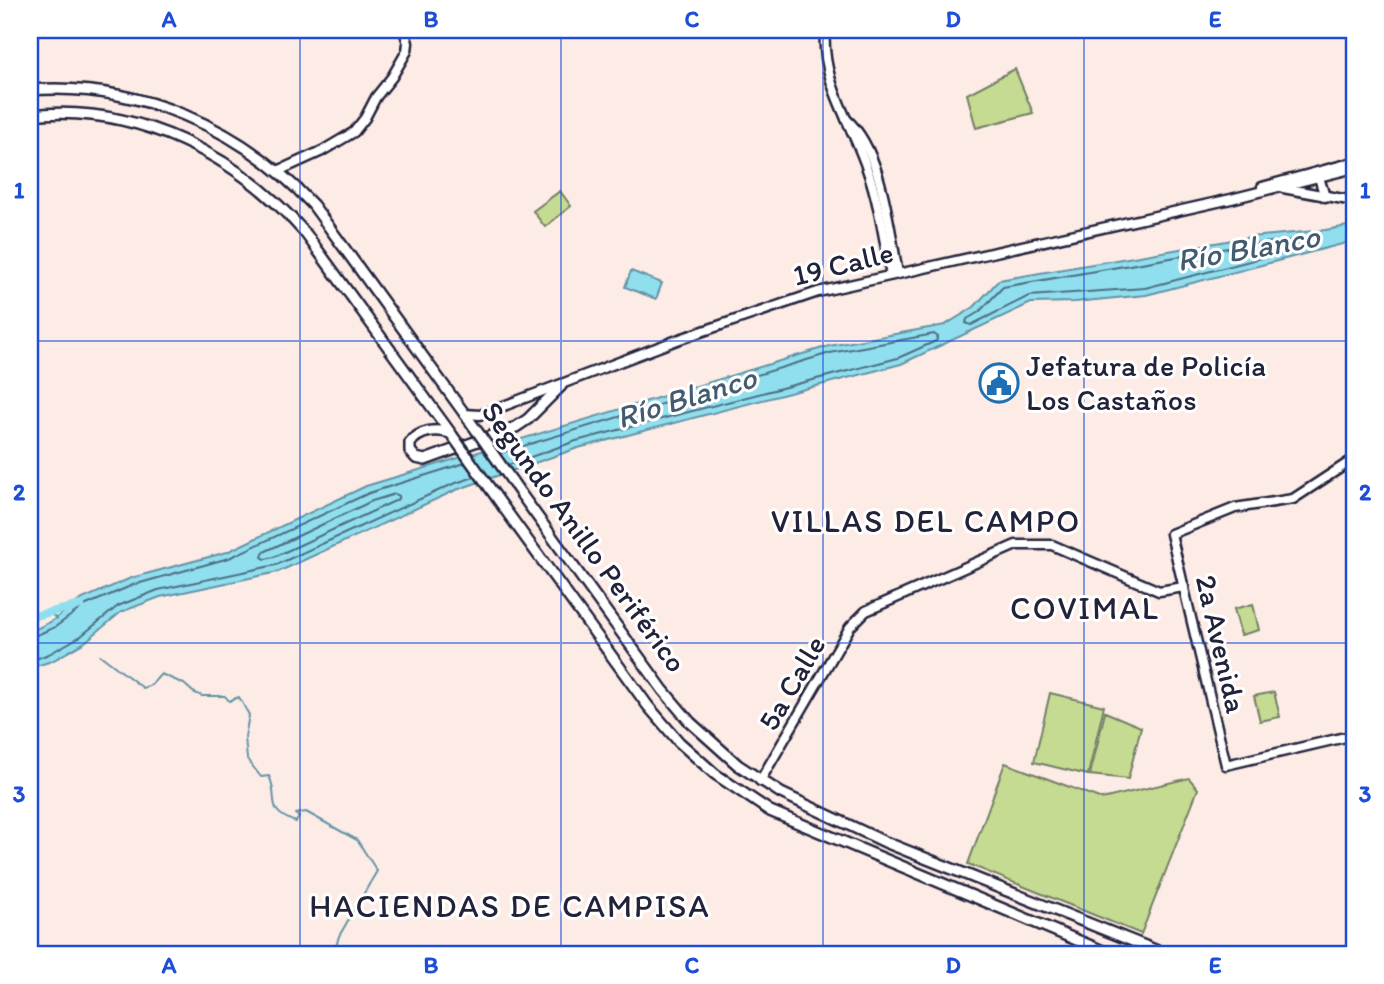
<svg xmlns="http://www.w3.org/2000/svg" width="1384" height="984" viewBox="0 0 1384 984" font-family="Itim,sans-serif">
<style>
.green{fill:#c4db91;stroke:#737e66;stroke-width:2}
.water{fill:#90dfee;stroke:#6493a6;stroke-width:2}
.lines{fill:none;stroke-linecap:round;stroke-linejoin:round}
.shore{stroke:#4e6e83;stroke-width:2}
.stream{stroke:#6493a6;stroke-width:2}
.river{stroke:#90dfee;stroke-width:8}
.secondary-casing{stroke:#22223b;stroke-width:13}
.primary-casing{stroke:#22223b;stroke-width:14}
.highway-casing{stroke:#22223b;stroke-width:15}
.secondary{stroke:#fff;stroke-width:8}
.primary{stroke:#fff;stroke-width:9}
.highway{stroke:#fff;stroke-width:10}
.primary-bridge-casing{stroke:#22223b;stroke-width:14;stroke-linecap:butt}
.primary-bridge{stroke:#fff;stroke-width:9}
.grid{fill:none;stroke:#1d4ed8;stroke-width:2;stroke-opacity:0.55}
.labels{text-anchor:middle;stroke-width:6;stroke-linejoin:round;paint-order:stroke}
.street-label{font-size:30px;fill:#22223b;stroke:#fff}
.poi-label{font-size:30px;fill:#22223b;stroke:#fff;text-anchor:start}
.water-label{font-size:32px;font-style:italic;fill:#435b71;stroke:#fff}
.neighbourhood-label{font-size:32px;letter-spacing:2px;fill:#22223b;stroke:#fff}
.neatline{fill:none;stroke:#1d4ed8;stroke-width:2.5}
.grid-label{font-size:23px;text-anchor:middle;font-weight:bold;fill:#1d4ed8}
</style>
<rect width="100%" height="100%" fill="#fdece6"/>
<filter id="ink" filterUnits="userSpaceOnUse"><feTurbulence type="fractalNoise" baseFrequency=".0143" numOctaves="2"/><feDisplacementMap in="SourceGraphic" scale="14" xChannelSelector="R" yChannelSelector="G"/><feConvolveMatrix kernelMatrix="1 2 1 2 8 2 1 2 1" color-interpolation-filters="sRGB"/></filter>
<g filter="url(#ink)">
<!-- green -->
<g class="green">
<path d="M1015,69L1033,113L976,128L967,94Z"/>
<path d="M560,191L571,206L545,227L533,211Z"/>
<path d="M1253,604L1259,630L1241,635L1234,609Z"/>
<path d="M1274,692L1280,717L1260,721L1254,696Z"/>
<path d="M1050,693L1104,706L1088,775L1034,762Z"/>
<path d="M1105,712L1141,727L1128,779L1090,775Z"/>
<path d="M1005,763L1102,799L1189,778L1198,789L1141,934L968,864Z"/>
</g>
<!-- water -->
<g class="water">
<path d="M1354,225V241L1146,295L1075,302L1031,303L901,364L578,448L456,490L278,572L160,597L121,612L85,642L52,661L30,668V632L52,621L80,600L131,578L227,552L366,486L829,346L945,325L974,307L999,280L1250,237L1325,230Z"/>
<path d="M631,271L662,283L656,299L625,287Z"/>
</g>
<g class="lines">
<!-- shore -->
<g class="shore">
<path d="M1307,239L1311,242L1308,246L1145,288L1029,296L971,325L966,323L967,319L979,312L1003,287L1251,244Z"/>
<path d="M500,453L830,353L934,334L938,337L936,341L898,358L576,441L508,465"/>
<path d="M395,494L399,496L397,500L274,557L265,559L262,557L264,552L372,501Z"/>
<path d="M30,638L55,627L84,606L133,585L229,558L369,493L465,463"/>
<path d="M30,661L49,654L81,636L118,606L158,590L276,565L453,484L474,477"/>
</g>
<!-- stream -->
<g class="stream">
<path d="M48,612L57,619"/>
<path d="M100,655L143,688L151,685L161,674L184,684L193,692L202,696H225L229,701L239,697L249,715L245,737L247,759L261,777L269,776C280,798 263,811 296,822L299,817L295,814L306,812L357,840L377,871L339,936L334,954"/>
</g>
<!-- river -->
<path class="river" d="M30,617L81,605"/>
<!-- secondary casing -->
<g class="secondary-casing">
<g id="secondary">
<path d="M825,30C821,83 851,121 867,169C879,202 884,240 891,275"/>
<path d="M846,119C882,150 889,227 898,273"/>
<path d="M278,171L322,151L354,132L365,118L376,97L392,77L407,51L408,43L404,30"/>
<path d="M1318,174L1325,197"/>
<path d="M1262,187L1354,162"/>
<path d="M1283,188L1354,201"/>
<path d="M464,414L480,415L677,340L818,292L1231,199L1354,168"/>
<path d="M1354,459L1293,499L1235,508L1171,534L1226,765L1354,735"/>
<path d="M760,781L850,627L866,611L1016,545H1052L1159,591L1184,587"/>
</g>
</g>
<!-- primary casing -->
<g class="primary-casing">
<g id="primary">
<path d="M30,90C137,82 241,127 313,205L477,431"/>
<path d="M30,115C136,103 238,155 306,234L452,435"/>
<path d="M450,433C436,428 419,431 410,443V451L416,458L425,460L516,427L528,419L561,386"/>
<path d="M521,494L663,690L690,722L738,765L781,793L885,842L1165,954"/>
<path d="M504,508L648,706L679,742L715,774L770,811L1110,954"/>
</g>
</g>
<!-- highway casing -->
<g class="highway-casing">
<path id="highway" d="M1352,30L1354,34"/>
</g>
<!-- secondary -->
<use href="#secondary" class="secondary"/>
<!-- primary -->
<use href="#primary" class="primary"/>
<!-- highway -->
<use href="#highway" class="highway"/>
<!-- primary-bridge casing -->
<g class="primary-bridge-casing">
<g id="primary-bridge">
<path d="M477,431L521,494"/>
<path d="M452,435L504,508"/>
</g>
</g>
<!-- primary-bridge -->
<use href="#primary-bridge" class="primary-bridge"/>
</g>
</g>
<!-- grid -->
<path class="grid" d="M300,30V954M561,30V954M823,30V954M1084,30V954M30,341H1354M30,643H1354"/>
<!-- icons -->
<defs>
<g id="civic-ring" transform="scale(2.0125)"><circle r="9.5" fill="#fff" stroke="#1f6fb2" stroke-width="1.5"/><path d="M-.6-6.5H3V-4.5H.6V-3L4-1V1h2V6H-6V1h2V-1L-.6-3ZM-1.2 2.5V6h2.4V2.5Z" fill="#1f6fb2"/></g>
</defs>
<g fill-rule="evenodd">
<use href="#civic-ring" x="999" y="383"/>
</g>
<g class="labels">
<!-- street labels -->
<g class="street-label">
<text transform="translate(843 264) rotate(-14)" y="10">19 Calle</text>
<text transform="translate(584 537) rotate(54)" y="10">Segundo Anillo Periférico</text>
<text transform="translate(1221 644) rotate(77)" y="10">2a Avenida</text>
<text transform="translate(792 683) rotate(-60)" y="10">5a Calle</text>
</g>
<!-- poi labels -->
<g class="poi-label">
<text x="1026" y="376">Jefatura de Policía<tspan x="1026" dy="34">Los Castaños</tspan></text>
</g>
<!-- water labels -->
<g class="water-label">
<text transform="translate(1248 248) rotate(-10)" y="11">Río Blanco</text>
<text transform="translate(686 397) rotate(-17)" y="11">Río Blanco</text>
</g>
<!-- neighbourhood labels -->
<g class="neighbourhood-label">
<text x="926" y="532">VILLAS DEL CAMPO</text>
<text x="1085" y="619">COVIMAL</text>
<text x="510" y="917">HACIENDAS DE CAMPISA</text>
</g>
</g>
<!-- margin -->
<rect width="1384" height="984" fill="none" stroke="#fff" stroke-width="77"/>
<rect x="38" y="38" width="1308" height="908" class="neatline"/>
<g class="grid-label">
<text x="169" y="27">A</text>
<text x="431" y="27">B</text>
<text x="692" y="27">C</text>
<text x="953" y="27">D</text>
<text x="1215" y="27">E</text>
<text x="19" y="198">1</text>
<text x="1365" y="198">1</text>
<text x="19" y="500">2</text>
<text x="1365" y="500">2</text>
<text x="19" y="802">3</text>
<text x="1365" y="802">3</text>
<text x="169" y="973">A</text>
<text x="431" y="973">B</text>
<text x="692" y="973">C</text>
<text x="953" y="973">D</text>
<text x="1215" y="973">E</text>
</g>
</svg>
